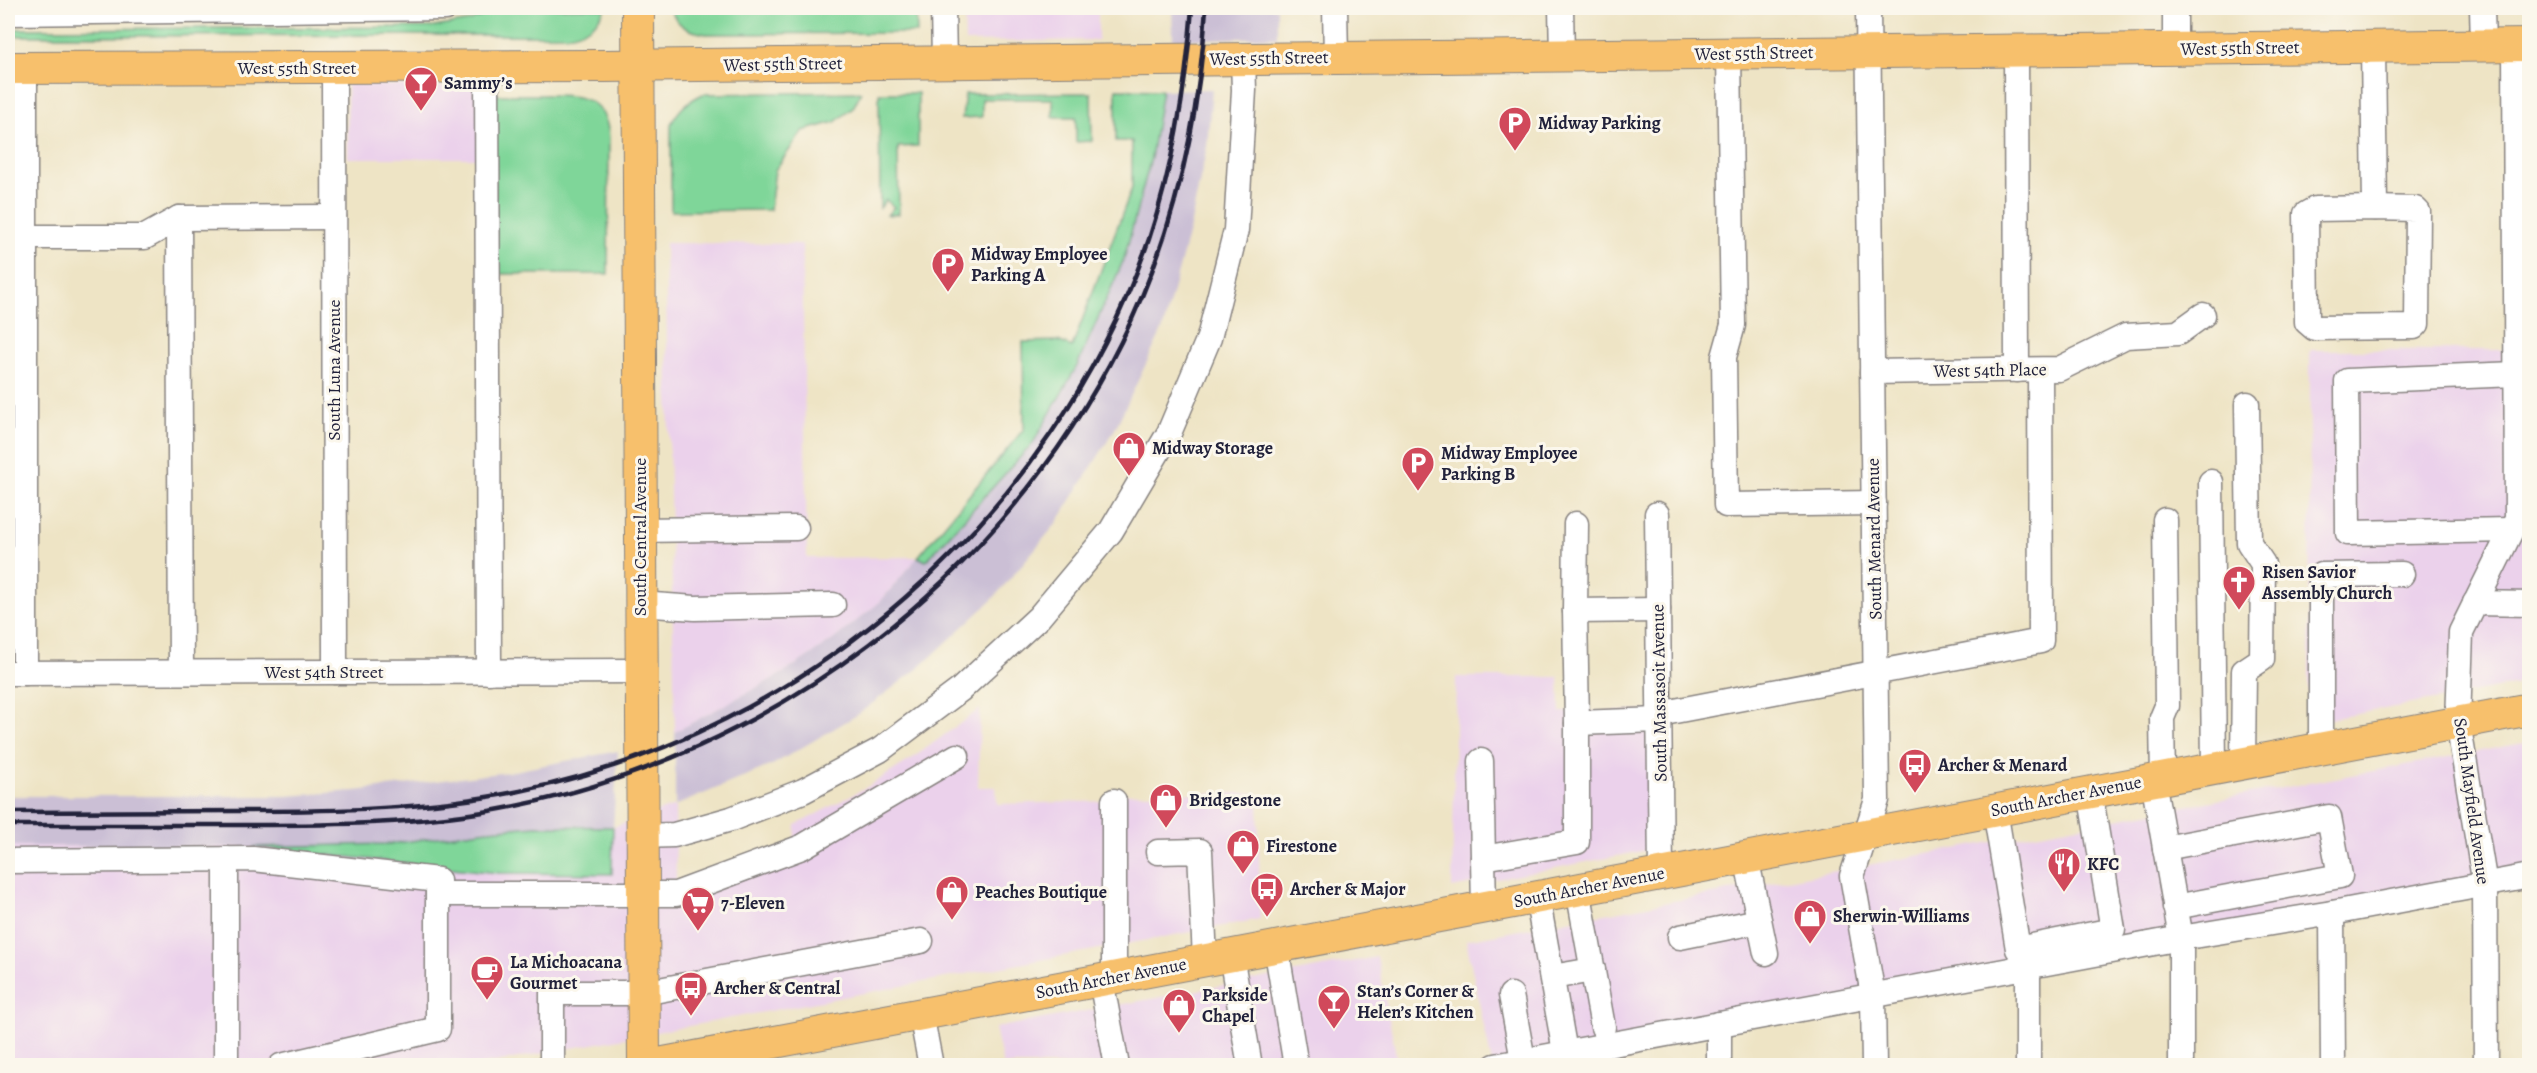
<svg xmlns="http://www.w3.org/2000/svg" width="2537" height="1073" viewBox="0 0 2537 1073" font-family="Alegreya,serif">
<style>
.built{fill:#ebd1eb}
.industrial{fill:#cbbfd5}
.green{fill:#7fd699;stroke:#507c6a;stroke-width:1.5}
.lines{fill:none;stroke-linecap:round;stroke-linejoin:round}
.minor-casing{stroke:#888380;stroke-width:27}
.major-casing{stroke:#888380;stroke-width:34}
.minor{stroke:#fff;stroke-width:24}
.major{stroke:#f7c06c;stroke-width:32}
.rail{stroke:#22223b;stroke-width:4.5}
.labels{text-anchor:middle;stroke-width:6;stroke-linejoin:round;paint-order:stroke}
.street-label{font-size:18px;fill:#22223b;stroke:#fbf7ec}
.poi-label{font-size:18px;font-weight:bold;fill:#22223b;stroke:#fbf7ec;text-anchor:start}
</style>
<rect width="100%" height="100%" fill="#fbf7ec"/>
<filter id="ink" filterUnits="userSpaceOnUse"><feTurbulence type="fractalNoise" baseFrequency=".0167" numOctaves="2"/><feDisplacementMap in="SourceGraphic" scale="12" xChannelSelector="R" yChannelSelector="G"/><feConvolveMatrix kernelMatrix="1 2 1 2 8 2 1 2 1" color-interpolation-filters="sRGB"/></filter>
<filter id="wash" filterUnits="userSpaceOnUse"><feTurbulence type="fractalNoise" baseFrequency=".008" numOctaves="4" result="noise"/><feDisplacementMap in="SourceGraphic" scale="24" xChannelSelector="R" yChannelSelector="G"/><feGaussianBlur stdDeviation="1.35" result="paint"/><feColorMatrix in="noise" values="0 0 0 0 0 0 0 0 0 0 0 0 0 0 0 0 0 1.4 0 .05"/><feComposite in="paint" operator="in"/></filter>
<g filter="url(#wash)">
<rect width="100%" height="100%" fill="#eee4c5"/>
<!-- built -->
<g class="built">
<path d="M964,8H1098V40L965,42Z"/>
<path d="M347,84L487,88V158H348Z"/>
<rect x="8" y="86" width="4" height="93"/>
<path d="M665,243L802,244L807,558L918,557L880,602L833,640L785,672L675,732Z"/>
<path d="M2310,350H2529V682L2309,723Z"/>
<path d="M1456,677H1559L1560,712L1650,711L1648,850L1452,888Z"/>
<path d="M980,709L978,787H996L997,804L1114,801V794L1258,793L1260,919L480,1065L8,1066V846L253,847L390,844L488,830L613,827L675,806L676,887L794,843L796,825L867,787L910,760Z"/>
<path d="M2529,742V873L1492,1064L1466,940Z"/>
<path d="M1377,957L1398,1065H1003L995,1028Z"/>
</g>
<!-- industrial -->
<g class="industrial">
<path d="M1172,8H1277V37L1173,40Z"/>
<path d="M1212,89L1207,146L1190,227L1163,328L1114,431L1056,524L992,600L920,667L857,715L774,764L675,806V732L785,672L833,640L880,602L918,557L926,561L1033,443L1077,366L1124,259L1151,158L1162,90Z"/>
<path d="M618,751L613,827L536,826L488,830L390,844L253,847L8,846V796H286L355,791L509,772Z"/>
</g>
<!-- green -->
<g class="green">
<path d="M502,8H605C598,25 585,32 567,35L8,36V29L434,27L470,21Z"/>
<path d="M670,8H916L917,33L706,34C687,31 677,26 670,8Z"/>
<path d="M1116,89L1162,90L1151,158L1124,259L1077,366L1033,443L926,561L918,557L1024,429L1023,342L1058,341L1072,347L1132,188V141H1116Z"/>
<path d="M861,92L853,108L835,122L803,131L775,170L770,210L671,211V124C679,109 688,101 703,94Z"/>
<path d="M879,93H918V146L898,147L899,214L887,215L894,207L886,200L880,208Z"/>
<path d="M1091,93L1092,141L1076,142V117H1053V99H982V117L962,118L965,94Z"/>
<path d="M494,95C512,95 529,95 546,95C580,95 607,97 609,138L608,274H496Z"/>
<path d="M536,826L613,827L612,874L499,873L253,847L390,844L488,830Z"/>
</g>
</g>
<g filter="url(#ink)">
<g class="lines">
<!-- minor casing -->
<g class="minor-casing">
<g id="minor">
<path d="M943,8L944,62"/>
<path d="M1335,8L1336,57"/>
<path d="M1561,8L1562,55"/>
<path d="M1868,8L1877,800L1852,876L1873,995L1874,1066"/>
<path d="M2175,8V49"/>
<path d="M2482,8L2483,46"/>
<path d="M8,13L445,8"/>
<path d="M2373,47L2375,208"/>
<path d="M2016,50L2017,370"/>
<path d="M1729,53L1733,325L1724,357L1726,505L1874,503"/>
<path d="M487,67L489,672"/>
<path d="M25,68V673"/>
<path d="M334,68L335,672"/>
<path d="M2375,208L2415,209L2418,212L2417,324L2414,327L2314,328L2307,322L2306,214L2315,209Z"/>
<path d="M179,218L181,672"/>
<path d="M25,237H145L179,218L334,217"/>
<path d="M1872,372L2059,369L2126,336L2178,333L2203,315"/>
<path d="M2211,482L2214,768"/>
<path d="M1657,514L1661,873"/>
<path d="M1576,524L1575,611L1658,610"/>
<path d="M640,530L796,528"/>
<path d="M2511,530L2348,533L2347,381L2516,374"/>
<path d="M2475,603L2530,604"/>
<path d="M640,604L695,608L833,605"/>
<path d="M1575,611L1577,723L1659,720"/>
<path d="M8,673L641,671"/>
<path d="M1659,714L2041,641L2040,370"/>
<path d="M2321,748V575L2402,574"/>
<path d="M1481,761L1484,907"/>
<path d="M2243,763L2244,671L2262,659L2263,564L2249,543L2247,404"/>
<path d="M2163,778L2162,718L2167,706L2165,520"/>
<path d="M2153,780L2181,938V1066"/>
<path d="M1995,810L2018,949L2113,930L2090,792"/>
<path d="M641,836L674,835L731,819L803,791L880,750L960,690L1039,617L1111,531L1169,433L1209,338L1236,230L1244,90L1243,59"/>
<path d="M2165,848L2329,817L2340,876L2175,907"/>
<path d="M1158,852L1200,851L1205,960"/>
<path d="M1746,857L1766,953"/>
<path d="M1483,858L1577,842V723"/>
<path d="M226,859V1066"/>
<path d="M8,861L253,859L438,880V1029L281,1066"/>
<path d="M1578,889L1603,1027"/>
<path d="M438,894H676L802,847L957,756"/>
<path d="M1537,896L1565,1052V1066"/>
<path d="M2332,913L2333,1066"/>
<path d="M1680,937L1759,921"/>
<path d="M1276,946L1296,1066"/>
<path d="M1231,955L1250,1066"/>
<path d="M1114,977V801"/>
<path d="M1552,977L1593,970"/>
<path d="M1101,980L1117,1066"/>
<path d="M1511,995L1523,1060"/>
<path d="M921,1014L931,1066"/>
<path d="M552,1066V993H643L921,941"/>
<path d="M1495,1066L2181,938L2332,913L2530,876"/>
<path d="M1719,1066V1024"/>
<path d="M2028,1066V967"/>
<path d="M2486,1066L2485,885L2458,722L2459,693L2461,632L2517,519L2515,45"/>
</g>
</g>
<!-- major casing -->
<g class="major-casing">
<g id="major">
<path d="M638,8L644,1066"/>
<path d="M8,68L605,66L2530,45"/>
<path d="M648,1066L2530,709"/>
</g>
</g>
<!-- minor -->
<use href="#minor" class="minor"/>
<!-- major -->
<use href="#major" class="major"/>
<!-- rail -->
<g class="rail">
<path d="M8,812C84,812 160,811 236,811C331,811 427,810 520,791C806,733 1054,515 1149,239C1174,164 1186,87 1192,8"/>
<path d="M8,825C85,825 162,825 239,825C330,825 422,825 511,807C771,755 1002,580 1121,342C1173,238 1199,123 1206,8"/>
</g>
</g>
</g>
<!-- icons -->
<defs>
<g id="bar-pin" transform="scale(1.725)"><path d="M0 17L-7.5 6A9.5 9.5 0 1 1 7.5 6Z" fill="#d1495b" stroke="#fbf7ec"/><path d="M-6-5H6L.8 .8V4.5H3.5V6h-7V4.5H-.8V.8Z" fill="#fff"/></g>
<g id="parking-pin" transform="scale(1.725)"><path d="M0 17L-7.5 6A9.5 9.5 0 1 1 7.5 6Z" fill="#d1495b" stroke="#fbf7ec"/><path d="M-3.5-5.5H1a3.5 3.5 0 0 1 0 7H-1V5.5H-3.5ZM-1-3.4V-.6H.8a1.4 1.4 0 0 0 0-2.8Z" fill="#fff"/></g>
<g id="shop-pin" transform="scale(1.725)"><path d="M0 17L-7.5 6A9.5 9.5 0 1 1 7.5 6Z" fill="#d1495b" stroke="#fbf7ec"/><path d="M-5-2.5h2.3a2.7 3.5 0 0 1 5.4 0H5L5.5 6h-11ZM-1.5-2.5h3a1.5 2.3 0 0 0-3 0Z" fill="#fff"/></g>
<g id="church-pin" transform="scale(1.725)"><path d="M0 17L-7.5 6A9.5 9.5 0 1 1 7.5 6Z" fill="#d1495b" stroke="#fbf7ec"/><path d="M-1.2-6h2.4v3.5h3.3v2.4h-3.3V6h-2.4V-.1h-3.3v-2.4h3.3Z" fill="#fff"/></g>
<g id="bus-pin" transform="scale(1.725)"><path d="M0 17L-7.5 6A9.5 9.5 0 1 1 7.5 6Z" fill="#d1495b" stroke="#fbf7ec"/><path d="M-5-6H5V4H4V6H2V4H-2V6H-4V4H-5ZM-3.5-4V0h7V-4ZM-3.5 1.2v1.5H-2V1.2ZM2 1.2v1.5H3.5V1.2Z" fill="#fff"/></g>
<g id="restaurant-pin" transform="scale(1.725)"><path d="M0 17L-7.5 6A9.5 9.5 0 1 1 7.5 6Z" fill="#d1495b" stroke="#fbf7ec"/><path d="M-5-6h1v4h1v-4h1v4h1v-4h1v5L-1.5 .5V6h-2V.5L-5-1ZM5-6V6H3V1.5H1.5Q1.5-4 5-6Z" fill="#fff"/></g>
<g id="supermarket-pin" transform="scale(1.725)"><path d="M0 17L-7.5 6A9.5 9.5 0 1 1 7.5 6Z" fill="#d1495b" stroke="#fbf7ec"/><path d="M-6-5.5h2.5l.6 2H6L4.5 2H-2.5L-4.4-4H-6ZM-1.5 3.2a1.3 1.3 0 1 0 .1 0ZM3 3.2a1.3 1.3 0 1 0 .1 0Z" fill="#fff"/></g>
<g id="cafe-pin" transform="scale(1.725)"><path d="M0 17L-7.5 6A9.5 9.5 0 1 1 7.5 6Z" fill="#d1495b" stroke="#fbf7ec"/><path d="M-5.5-4.5H6V0H3Q3 3.5 0 3.5H-2.5Q-5.5 3.5-5.5 0ZM3-3.2v2h1.7v-2ZM-6 4.5H4V6H-6Z" fill="#fff"/></g>
</defs>
<g fill-rule="evenodd">
<use href="#bar-pin" x="421" y="83"/>
<use href="#parking-pin" x="1515" y="123"/>
<use href="#parking-pin" x="948" y="264"/>
<use href="#shop-pin" x="1129" y="448"/>
<use href="#parking-pin" x="1418" y="463"/>
<use href="#church-pin" x="2239" y="582"/>
<use href="#bus-pin" x="1915" y="765"/>
<use href="#shop-pin" x="1166" y="800"/>
<use href="#shop-pin" x="1243" y="846"/>
<use href="#restaurant-pin" x="2064" y="864"/>
<use href="#bus-pin" x="1267" y="889"/>
<use href="#shop-pin" x="952" y="892"/>
<use href="#supermarket-pin" x="698" y="903"/>
<use href="#shop-pin" x="1810" y="916"/>
<use href="#cafe-pin" x="487" y="972"/>
<use href="#bus-pin" x="691" y="988"/>
<use href="#bar-pin" x="1334" y="1001"/>
<use href="#shop-pin" x="1179" y="1005"/>
</g>
<g class="labels">
<!-- street labels -->
<g class="street-label">
<text transform="translate(2240 48) rotate(-1)" y="6">West 55th Street</text>
<text transform="translate(1754 53) rotate(-1)" y="6">West 55th Street</text>
<text transform="translate(1269 58) rotate(-1)" y="6">West 55th Street</text>
<text transform="translate(783 64) rotate(-1)" y="6">West 55th Street</text>
<text x="297" y="74">West 55th Street</text>
<text transform="translate(334 370) rotate(-90)" y="6">South Luna Avenue</text>
<text transform="translate(1990 370) rotate(-1)" y="6">West 54th Place</text>
<text transform="translate(640 537) rotate(-90)" y="6">South Central Avenue</text>
<text transform="translate(1874 539) rotate(-91)" y="6">South Menard Avenue</text>
<text x="324" y="678">West 54th Street</text>
<text transform="translate(1659 693) rotate(-91)" y="6">South Massasoit Avenue</text>
<text transform="translate(2066 796) rotate(-11)" y="6">South Archer Avenue</text>
<text transform="translate(2472 801) rotate(82)" y="6">South Mayfield Avenue</text>
<text transform="translate(1589 887) rotate(-11)" y="6">South Archer Avenue</text>
<text transform="translate(1111 978) rotate(-11)" y="6">South Archer Avenue</text>
</g>
<!-- poi labels -->
<g class="poi-label">
<text x="444" y="89">Sammy’s</text>
<text x="1538" y="129">Midway Parking</text>
<text x="971" y="260">Midway Employee<tspan x="971" dy="21">Parking A</tspan></text>
<text x="1152" y="454">Midway Storage</text>
<text x="1441" y="459">Midway Employee<tspan x="1441" dy="21">Parking B</tspan></text>
<text x="2262" y="578">Risen Savior<tspan x="2262" dy="21">Assembly Church</tspan></text>
<text x="1938" y="771">Archer &amp; Menard</text>
<text x="1189" y="806">Bridgestone</text>
<text x="1266" y="852">Firestone</text>
<text x="2087" y="870">KFC</text>
<text x="1290" y="895">Archer &amp; Major</text>
<text x="975" y="898">Peaches Boutique</text>
<text x="721" y="909">7-Eleven</text>
<text x="1833" y="922">Sherwin-Williams</text>
<text x="510" y="968">La Michoacana<tspan x="510" dy="21">Gourmet</tspan></text>
<text x="714" y="994">Archer &amp; Central</text>
<text x="1357" y="997">Stan’s Corner &amp;<tspan x="1357" dy="21">Helen’s Kitchen</tspan></text>
<text x="1202" y="1001">Parkside<tspan x="1202" dy="21">Chapel</tspan></text>
</g>
</g>
<!-- margin -->
<rect width="2537" height="1073" fill="none" stroke="#fbf7ec" stroke-width="30"/>
</svg>
